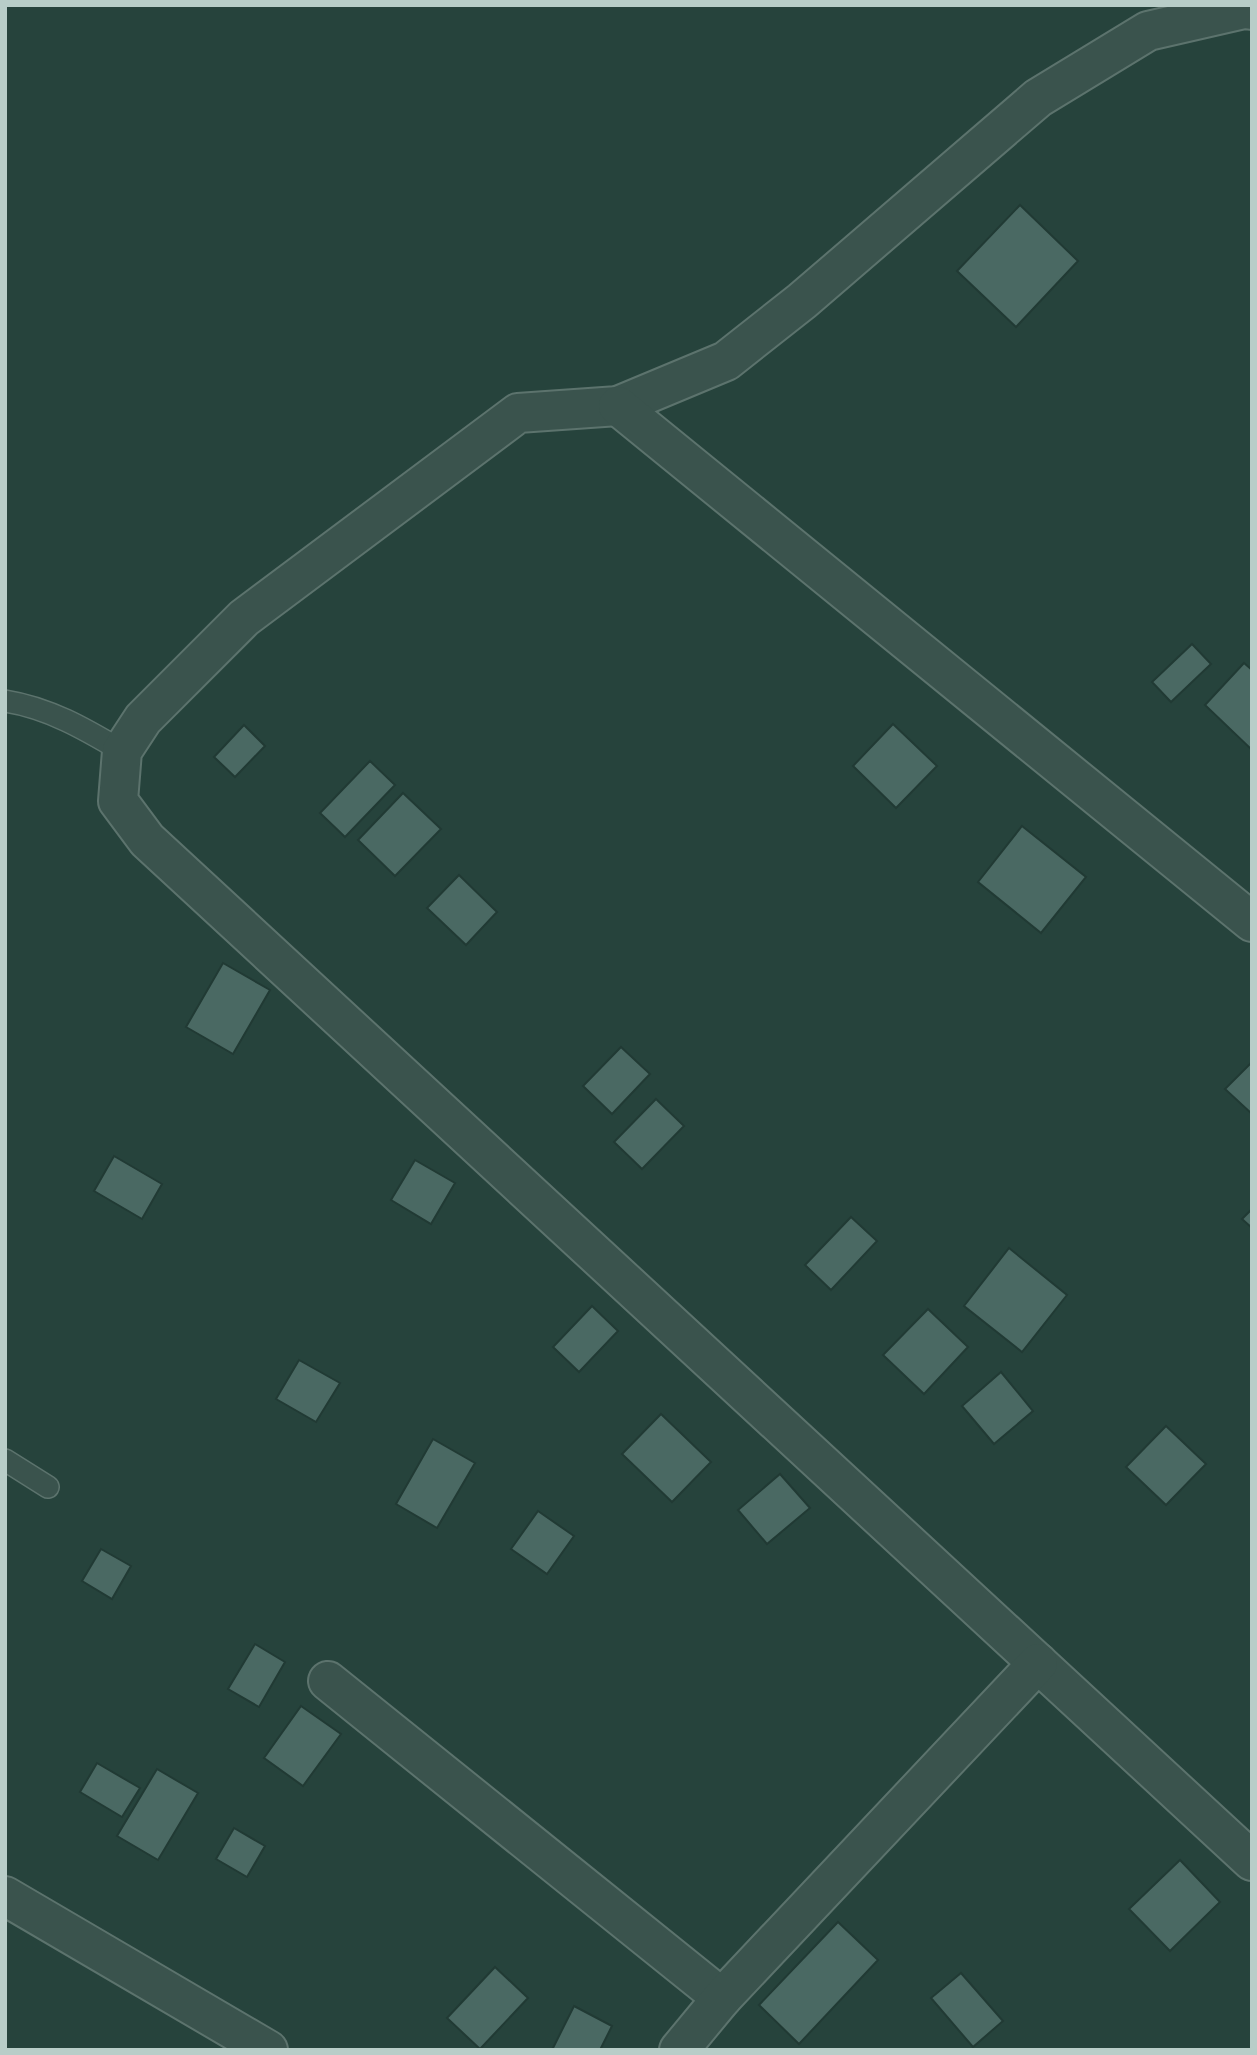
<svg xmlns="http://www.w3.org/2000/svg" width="1257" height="2055" viewBox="0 0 1257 2055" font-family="'Alegreya Sans',sans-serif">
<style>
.building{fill:#4a6963;stroke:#213a34;stroke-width:2}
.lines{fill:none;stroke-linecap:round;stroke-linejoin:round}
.service-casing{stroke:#5c736d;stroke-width:24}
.minor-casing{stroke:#5c736d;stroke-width:42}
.service{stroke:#3a534d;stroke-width:21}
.minor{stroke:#3a534d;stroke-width:38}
</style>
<rect width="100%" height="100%" fill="#26433c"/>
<!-- building -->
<g class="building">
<path d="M1020,205L1078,261L1016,327L957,271Z"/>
<path d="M1192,644L1211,664L1171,702L1152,682Z"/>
<path d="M1244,663L1252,670V750L1205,705Z"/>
<path d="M893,724L937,766L896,808L853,766Z"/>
<path d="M244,725L265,746L235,777L214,757Z"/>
<path d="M370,761L395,785L345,837L320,813Z"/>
<path d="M403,793L441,829L395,876L358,840Z"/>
<path d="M1022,826L1086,877L1041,933L978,882Z"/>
<path d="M459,875L497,912L466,945L427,908Z"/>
<path d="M223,963L270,990L233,1054L186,1027Z"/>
<path d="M621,1047L650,1074L612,1114L583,1086Z"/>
<path d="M1252,1062V1114L1225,1089Z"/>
<path d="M656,1099L684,1126L642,1169L614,1142Z"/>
<path d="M114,1156L162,1184L142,1219L94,1191Z"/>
<path d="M415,1160L455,1183L431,1224L391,1200Z"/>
<path d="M1252,1209V1228L1242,1219Z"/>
<path d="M851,1217L877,1241L831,1290L805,1265Z"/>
<path d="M1009,1248L1067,1295L1022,1352L964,1306Z"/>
<path d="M592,1306L618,1331L579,1372L553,1347Z"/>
<path d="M928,1309L968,1347L924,1394L883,1355Z"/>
<path d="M299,1360L340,1383L316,1422L276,1399Z"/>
<path d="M1001,1372L1033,1411L994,1444L962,1406Z"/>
<path d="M661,1414L711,1462L672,1502L622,1454Z"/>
<path d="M1166,1426L1206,1464L1166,1505L1126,1467Z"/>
<path d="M433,1439L475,1463L437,1528L396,1504Z"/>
<path d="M780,1474L810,1508L767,1544L738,1510Z"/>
<path d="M538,1511L574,1536L547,1574L511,1549Z"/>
<path d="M101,1549L131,1566L112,1599L82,1581Z"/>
<path d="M255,1644L285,1662L259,1707L228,1689Z"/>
<path d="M301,1706L341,1734L303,1786L264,1758Z"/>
<path d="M97,1763L140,1788L122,1817L80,1792Z"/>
<path d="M157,1769L198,1793L158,1860L117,1836Z"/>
<path d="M234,1828L265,1846L247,1877L216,1859Z"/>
<path d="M1180,1860L1220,1902L1170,1951L1129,1909Z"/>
<path d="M838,1922L878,1960L799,2044L759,2005Z"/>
<path d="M495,1967L528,1998L480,2049L447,2018Z"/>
<path d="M961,1973L1003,2021L973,2047L931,1998Z"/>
<path d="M574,2006L612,2026L600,2050H552Z"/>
</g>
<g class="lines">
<!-- service casing -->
<g class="service-casing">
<g id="service">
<path d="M5,701C49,708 85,729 122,751"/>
<path d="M5,1460L48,1487"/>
</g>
</g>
<!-- minor casing -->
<g class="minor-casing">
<g id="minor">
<path d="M1252,10L1244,9L1148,31L1038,98L802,301L726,361L618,406L518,413L244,618L143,719L122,751L118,801L147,840L1252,1861"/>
<path d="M618,406L1252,922"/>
<path d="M328,1681L722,1998"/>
<path d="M5,1896L268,2050"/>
<path d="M679,2050L722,1998L1038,1663"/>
</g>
</g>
<!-- service -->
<use href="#service" class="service"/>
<!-- minor -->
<use href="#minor" class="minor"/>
</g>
<!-- border -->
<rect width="1257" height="2055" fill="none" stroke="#b8cdc8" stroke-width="14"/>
</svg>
